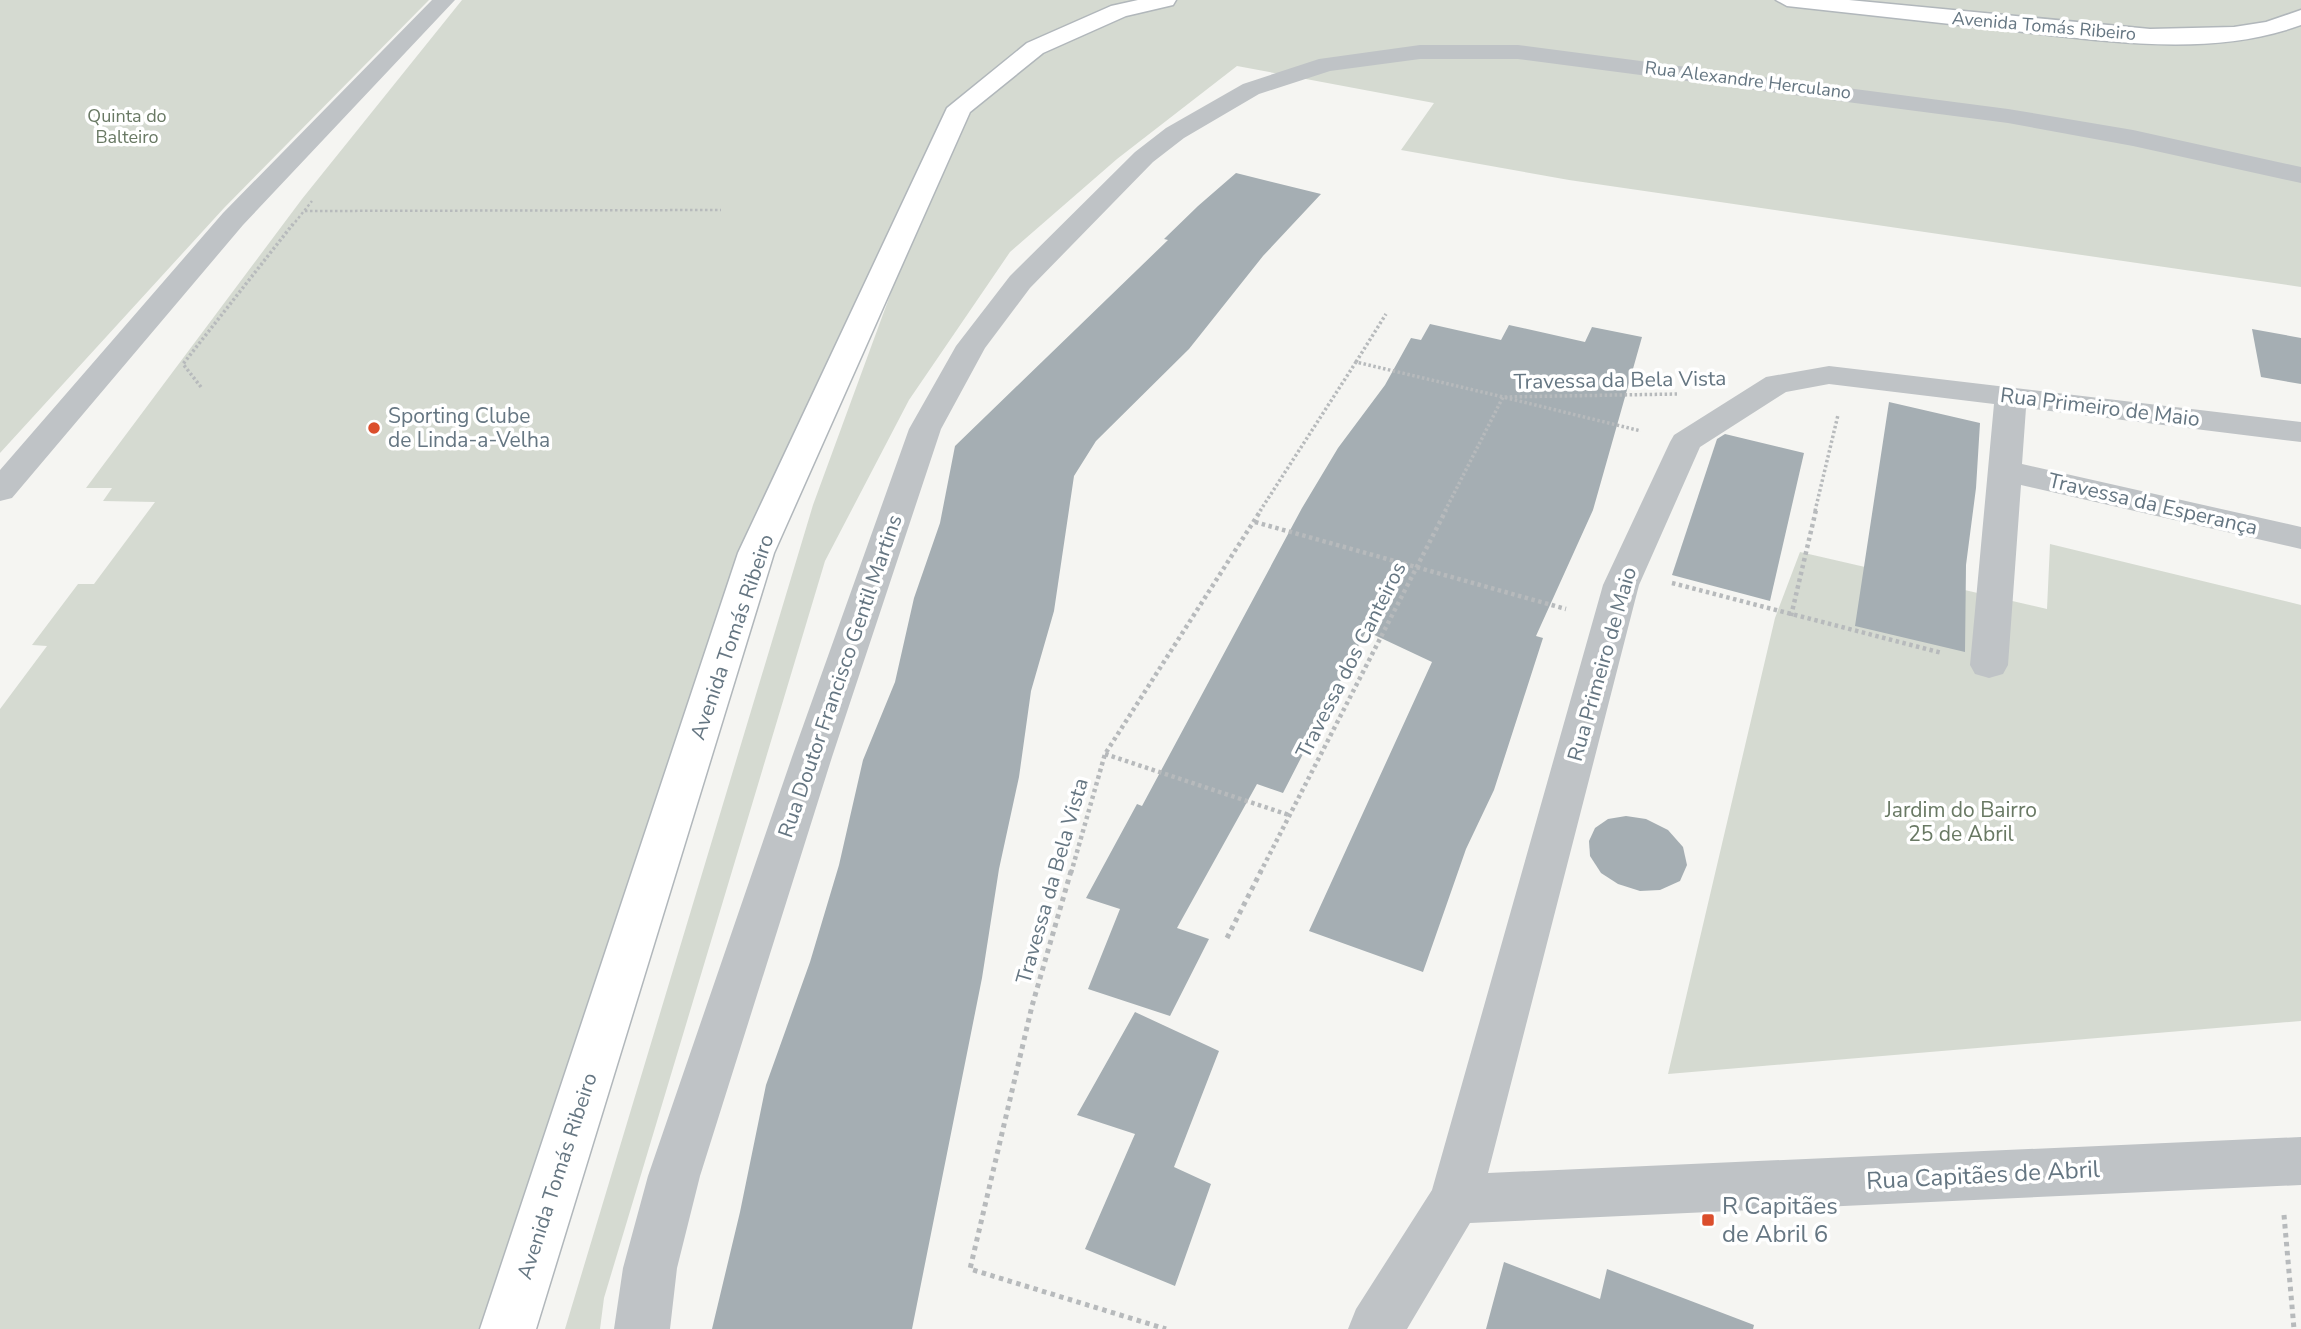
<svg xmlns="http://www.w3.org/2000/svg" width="2301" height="1329" viewBox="0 0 2301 1329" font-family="'Nunito Sans',sans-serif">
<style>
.green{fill:#d5dad1}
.building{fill:#a5aeb3}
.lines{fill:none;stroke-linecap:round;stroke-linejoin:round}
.secondary-casing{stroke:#b1b7bb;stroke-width:3}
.path-far3{stroke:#b7babc;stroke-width:2.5;stroke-dasharray:2.5 2.5;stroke-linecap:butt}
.path-far2{stroke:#b7babc;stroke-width:3.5;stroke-dasharray:2.5 2.5;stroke-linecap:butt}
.path-far1{stroke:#b7babc;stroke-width:4.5;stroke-dasharray:3.5 3.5;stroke-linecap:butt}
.path{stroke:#b7babc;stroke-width:5;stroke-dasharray:4.5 4.5;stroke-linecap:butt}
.street{fill:#bfc3c6;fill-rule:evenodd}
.secondary{fill:#fff;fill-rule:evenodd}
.poi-dot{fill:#db4e2c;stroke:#fff;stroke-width:2.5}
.labels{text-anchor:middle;stroke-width:7;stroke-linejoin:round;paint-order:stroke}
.far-street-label{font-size:18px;fill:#657682;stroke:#fff}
.far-park-label{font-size:18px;fill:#697964;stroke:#fff}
.street-label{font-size:21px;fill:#657682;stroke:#fff}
.poi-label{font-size:21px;fill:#657682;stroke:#fff;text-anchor:start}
.park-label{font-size:21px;fill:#697964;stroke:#fff}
.near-street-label{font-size:24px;fill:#657682;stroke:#fff}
.near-poi-label{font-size:24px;fill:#657682;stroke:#fff;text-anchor:start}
</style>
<rect width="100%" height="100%" fill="#f5f5f2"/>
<!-- green -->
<g class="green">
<path d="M0,0H429L224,208L0,453Z"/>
<path d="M462,0H2301V287L1569,180L1401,150L1434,103L1237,66L1117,159L1010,252L909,400L825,561L604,1298L600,1329H565L813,505L954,121L756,553L508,1329H0V709L47,646L32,645L78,584H94L155,502L103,501L112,488H86L302,199Z"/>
<path d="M2050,544L2301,605V1021L1668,1074L1775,618L1800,552L2047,609Z"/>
</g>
<!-- building -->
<g class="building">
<path d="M1236,173L1321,194L1263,256L1189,349L1096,441L1074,476L1054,611L1031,691L1019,777L999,869L982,978L912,1329H712L740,1212L766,1085L810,962L839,865L863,760L895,682L914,598L940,523L955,446L1168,240L1164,239L1198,206Z"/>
<path d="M1430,324L1501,340L1509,325L1585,342L1592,327L1642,337L1593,510L1536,636L1543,638L1494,790L1466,849L1423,972L1309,931L1432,662L1366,631L1283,793L1257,784L1177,928L1209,939L1170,1016L1088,989L1120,909L1086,898L1137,804L1142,806L1302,508L1338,448L1385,385L1411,338L1421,340Z"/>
<path d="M2252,329L2301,338V384L2261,377Z"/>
<path d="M1889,402L1980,423L1976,488L1966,565L1965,652L1855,626Z"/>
<path d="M1725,434L1804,453L1770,601L1672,575L1717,439Z"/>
<path d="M1626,816L1646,819L1668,830L1683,847L1687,865L1680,881L1660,890L1640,891L1618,884L1601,873L1590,856L1589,841L1595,828L1608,819Z"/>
<path d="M1135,1012L1219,1051L1174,1167L1211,1184L1175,1286L1085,1249L1135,1134L1077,1115Z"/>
<path d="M1504,1262L1600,1299L1607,1269L1754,1325L1753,1329H1486Z"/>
</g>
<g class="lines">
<!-- secondary casing -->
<g class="secondary-casing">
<g id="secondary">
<path d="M1138,0H1176L1173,5L1126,16L1043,53L970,112L774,553L536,1329H480L738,553L947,108L1027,43L1111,6Z"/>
<path d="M1776,0H1849L2150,29L2234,27L2266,22L2301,10V25C2208,59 2101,40 2005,30C1932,22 1860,14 1787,6Z"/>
</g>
</g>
<!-- path-far3 -->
<g class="path-far3">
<path d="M305,211L721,210"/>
<path d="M292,226L312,201"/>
</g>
<!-- path-far2 -->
<g class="path-far2">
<path d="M1356,362L1386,314"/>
<path d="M201,387L183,364L293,224"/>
<path d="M1260,511L1356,362L1503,397L1677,394"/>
<path d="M1445,511L1503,397L1641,431"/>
<path d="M1815,511L1838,415"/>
</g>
<!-- path-far1 -->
<g class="path-far1">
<path d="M1255,522L1566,609"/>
<path d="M1672,583L1942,653"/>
<path d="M1791,616L1816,510"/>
<path d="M1105,754L1289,815"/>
<path d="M1071,873L1105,754L1261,510"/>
<path d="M1260,873L1446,510"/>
</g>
<!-- path -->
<g class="path">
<path d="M1071,871L1032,1006L970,1269L1166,1329"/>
<path d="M1227,938L1261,871"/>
<path d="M2284,1215L2294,1329"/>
</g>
<!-- street -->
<g class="street">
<path d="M432,0H455L243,225L12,498L0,501V470L223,213Z"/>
<path d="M1420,45H1518L2008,109L2133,130L2301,167V183L2133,146L2008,123L1518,59H1420L1330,71L1259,94L1184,138L1153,162L1030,288L985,348L941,429L832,757L700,1176L677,1268L670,1329H614L623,1268L648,1176L792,757L909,429L956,346L1010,276L1135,152L1166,128L1243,84L1319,59Z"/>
<path d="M1829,366L2301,422V442L2026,408L2022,464L2301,527V549L2021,485L2008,665L2003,674L1989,678L1975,674L1970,665L1994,404L1829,384L1786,392L1700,447L1639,585L1488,1173L2301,1137V1185L1470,1223L1407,1329H1348L1356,1309L1432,1190L1603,585L1670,442L1674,435L1766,377Z"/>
</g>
<!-- secondary -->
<use href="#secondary" class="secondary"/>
</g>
<!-- markers -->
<g class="poi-dot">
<circle cx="374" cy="428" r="7"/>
<rect x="1701" y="1213" width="14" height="14" rx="3.5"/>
</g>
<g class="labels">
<!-- far-street labels -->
<g class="far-street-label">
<text transform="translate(2044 26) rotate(5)" y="6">Avenida Tomás Ribeiro</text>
<text transform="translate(1748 80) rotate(7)" y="6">Rua Alexandre Herculano</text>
</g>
<!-- far-park labels -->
<g class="far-park-label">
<text x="127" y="122">Quinta do<tspan x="127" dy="21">Balteiro</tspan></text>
</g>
<!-- street labels -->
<g class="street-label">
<text transform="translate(1620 380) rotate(-1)" y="7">Travessa da Bela Vista</text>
<text transform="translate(2100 407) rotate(7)" y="7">Rua Primeiro de Maio</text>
<text transform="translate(2153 504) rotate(13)" y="7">Travessa da Esperança</text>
<text transform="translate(732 637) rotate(-71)" y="7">Avenida Tomás Ribeiro</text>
<text transform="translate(1351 660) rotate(-63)" y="7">Travessa dos Canteiros</text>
<text transform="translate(1602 664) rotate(-74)" y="7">Rua Primeiro de Maio</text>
<text transform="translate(840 676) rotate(-71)" y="7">Rua Doutor Francisco Gentil Martins</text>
<text transform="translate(1052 881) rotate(-74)" y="7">Travessa da Bela Vista</text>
<text transform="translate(557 1176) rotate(-72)" y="7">Avenida Tomás Ribeiro</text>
</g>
<!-- poi labels -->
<g class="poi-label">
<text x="388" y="423">Sporting Clube<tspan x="388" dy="24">de Linda-a-Velha</tspan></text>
</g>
<!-- park labels -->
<g class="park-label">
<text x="1961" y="817">Jardim do Bairro<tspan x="1961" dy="24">25 de Abril</tspan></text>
</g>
<!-- near-street labels -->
<g class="near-street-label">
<text transform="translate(1983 1175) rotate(-3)" y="8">Rua Capitães de Abril</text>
</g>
<!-- near-poi labels -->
<g class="near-poi-label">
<text x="1722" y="1214">R Capitães<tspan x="1722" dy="28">de Abril 6</tspan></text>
</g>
</g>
</svg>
